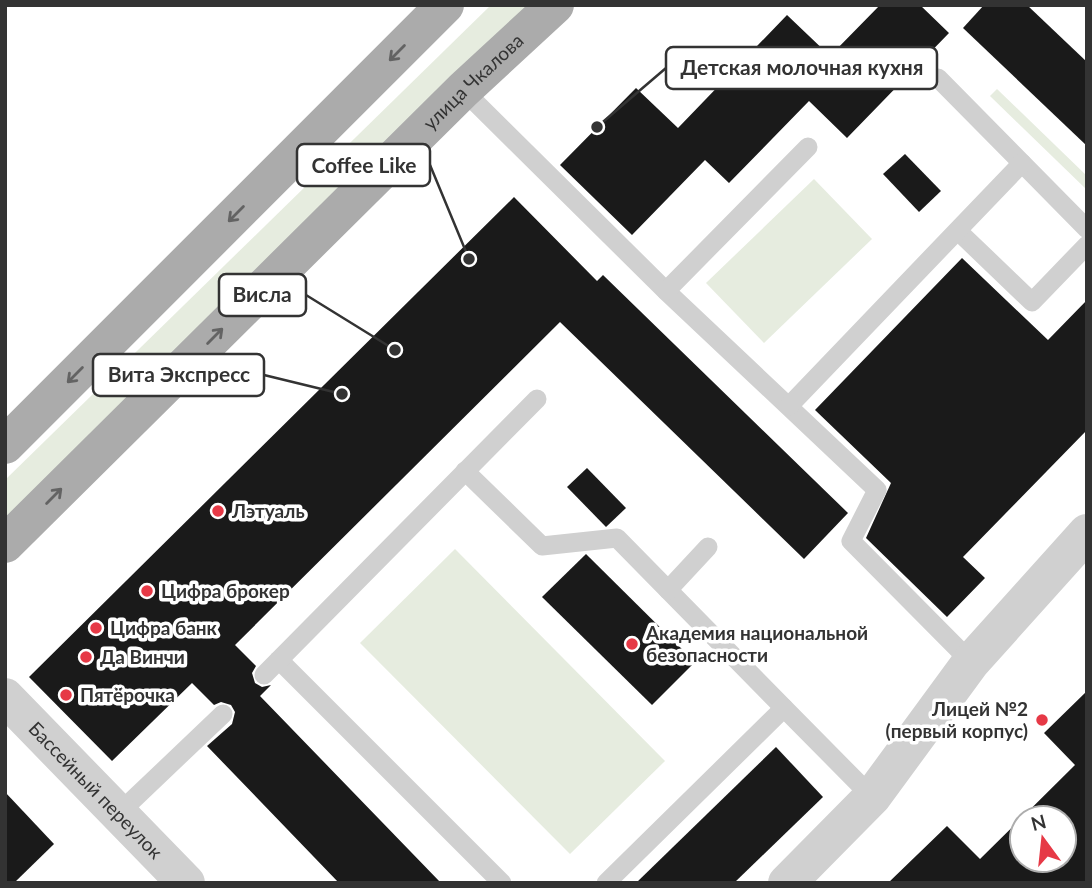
<svg xmlns="http://www.w3.org/2000/svg" width="1092" height="888" viewBox="0 0 1092 888" font-family="Lato,sans-serif">
<style>
.green{fill:#e6ecdf}
.building{fill:#1a1a1a;fill-rule:evenodd}
.lines{fill:none;stroke-linecap:round;stroke-linejoin:round}
.lane{stroke:#d0d0d0;stroke-width:19}
.street{stroke:#d0d0d0;stroke-width:38}
.primary{stroke:#ababab;stroke-width:38}
.oneway{stroke:#636363}
.poi-dot{fill:#e63946;stroke:#fff;stroke-width:2.5}
.labels{text-anchor:middle;stroke-width:7;stroke-linejoin:round;paint-order:stroke}
.street-label{font-size:19px;fill:#333;stroke:#fff}
.poi-label{font-size:19px;font-weight:bold;fill:#333;stroke:#fff;text-anchor:start}
.leader{fill:none;stroke:#333;stroke-width:2.5}
.callout-dot{fill:#333;stroke:#fff;stroke-width:2.5}
.callout{fill:#fff;stroke:#333;stroke-width:2.5}
.callout-label{font-size:21px;text-anchor:middle;font-weight:bold;fill:#333}
</style>
<rect width="100%" height="100%" fill="#fff"/>
<!-- green -->
<g class="green">
<path d="M491,5H531L5,522V480Z"/>
<path d="M997,89L1087,176V190L990,96Z"/>
<path d="M814,179L872,239L764,343L706,283Z"/>
<path d="M455,549L665,761L570,854L360,643Z"/>
</g>
<!-- building -->
<g class="building">
<path d="M880,5H920L949,33L847,138L809,101L729,183L705,160L632,235L560,165L636,88L678,128L787,15L830,56Z"/>
<path d="M984,5H1027L1087,62V146L963,28Z"/>
<path d="M905,154L941,191L919,212L883,174Z"/>
<path d="M514,197L597,281L603,275L848,513L804,559L560,322L235,645L256,666L252,673L255,683L262,687L271,685L260,696L441,883H339L207,746L232,724L235,712L231,705L221,702L214,705L192,683L112,761L29,677Z"/>
<path d="M962,258L1048,340L1087,300V430L963,557L985,578L947,617L866,538L891,483L815,410Z"/>
<path d="M587,468L626,508L606,527L567,487Z"/>
<path d="M586,554L695,662L652,705L542,597Z"/>
<path d="M1087,691V883H888L947,826L980,859L1075,765L1044,733ZM1022,818H1064V860H1022Z"/>
<path d="M776,747L823,797L734,883H636Z"/>
<path d="M5,792L54,844L14,883H5Z"/>
</g>
<g class="lines">
<!-- lane -->
<g class="lane">
<path d="M938,78L1087,229"/>
<path d="M463,90L666,291L877,490L851,541L971,662"/>
<path d="M958,231L1032,302L1087,245"/>
<path d="M666,291L808,147"/>
<path d="M789,406L1022,163"/>
<path d="M465,471L542,546L617,538L784,708"/>
<path d="M668,590L708,547"/>
<path d="M279,660L502,883"/>
<path d="M264,675L537,399"/>
<path d="M119,813L223,714"/>
<path d="M606,883L784,708L872,797"/>
</g>
<!-- street -->
<g class="street">
<path id="s1" d="M5,697L186,883"/>
<path d="M787,883L872,797L971,662L1087,533"/>
</g>
<!-- primary -->
<g class="primary">
<path d="M5,445L445,5"/>
<path id="s2" d="M5,544L463,90L555,5"/>
</g>
</g>
<!-- one-way arrows -->
<defs><path id="oneway-shaft" d="M-6 0H5M1.5-3L5.5 0L1.5 3" fill="none" stroke-width="1.6" stroke-linecap="round" stroke-linejoin="round" transform="scale(1.75)"/></defs>
<g class="oneway">
<use href="#oneway-shaft" transform="translate(397 53) rotate(135)"/>
<use href="#oneway-shaft" transform="translate(236 214) rotate(135)"/>
<use href="#oneway-shaft" transform="translate(215 336) rotate(-45)"/>
<use href="#oneway-shaft" transform="translate(75 375) rotate(135)"/>
<use href="#oneway-shaft" transform="translate(54 496) rotate(-45)"/>
</g>
<!-- markers -->
<g class="poi-dot">
<circle cx="218" cy="511" r="7"/>
<circle cx="147" cy="591" r="7"/>
<circle cx="96" cy="628" r="7"/>
<circle cx="632" cy="644" r="7"/>
<circle cx="86" cy="657" r="7"/>
<circle cx="66" cy="695" r="7"/>
<circle cx="1042" cy="720" r="7"/>
</g>
<g class="labels">
<!-- street labels -->
<g class="street-label">
<text dy="7" stroke="none"><textPath href="#s2" startOffset="658">улица Чкалова</textPath></text>
<text dy="7" stroke="none"><textPath href="#s1" startOffset="130">Бассейный переулок</textPath></text>
</g>
<!-- poi labels -->
<g class="poi-label">
<text x="232" y="518">Лэтуаль</text>
<text x="161" y="598">Цифра брокер</text>
<text x="110" y="635">Цифра банк</text>
<text x="646" y="640">Академия национальной<tspan x="646" dy="22">безопасности</tspan></text>
<text x="100" y="664">Да Винчи</text>
<text x="80" y="702">Пятёрочка</text>
<text x="1028" y="716" text-anchor="end">Лицей №2<tspan x="1028" dy="22">(первый корпус)</tspan></text>
</g>
</g>
<!-- callouts -->
<path class="leader" d="M597 127L666 68M469 259L430 165M395 350L306 295M342 394L264 375"/>
<g class="callout-dot">
<circle cx="597" cy="127" r="7"/>
<circle cx="469" cy="259" r="7"/>
<circle cx="395" cy="350" r="7"/>
<circle cx="342" cy="394" r="7"/>
</g>
<g class="callout">
<rect x="666" y="47" width="271" height="42" rx="7"/>
<rect x="297" y="144" width="133" height="42" rx="7"/>
<rect x="219" y="274" width="87" height="42" rx="7"/>
<rect x="93" y="354" width="171" height="42" rx="7"/>
</g>
<g class="callout-label">
<text x="802" y="75">Детская молочная кухня</text>
<text x="364" y="173">Coffee Like</text>
<text x="262" y="302">Висла</text>
<text x="179" y="382">Вита Экспресс</text>
</g>
<!-- border -->
<rect width="1092" height="888" fill="none" stroke="#333333" stroke-width="14"/>
<!-- north arrow -->
<g transform="translate(1043 839) rotate(345)"><circle r="33" fill="#ffffff" stroke="#adadad" stroke-width="2"/>
<path d="M0-5L12 26L0 18L-12 26Z" fill="#e63946"/>
<text y="-10" font-size="19" font-weight="bold" text-anchor="middle" fill="#333333">N</text>
</g>
</svg>
